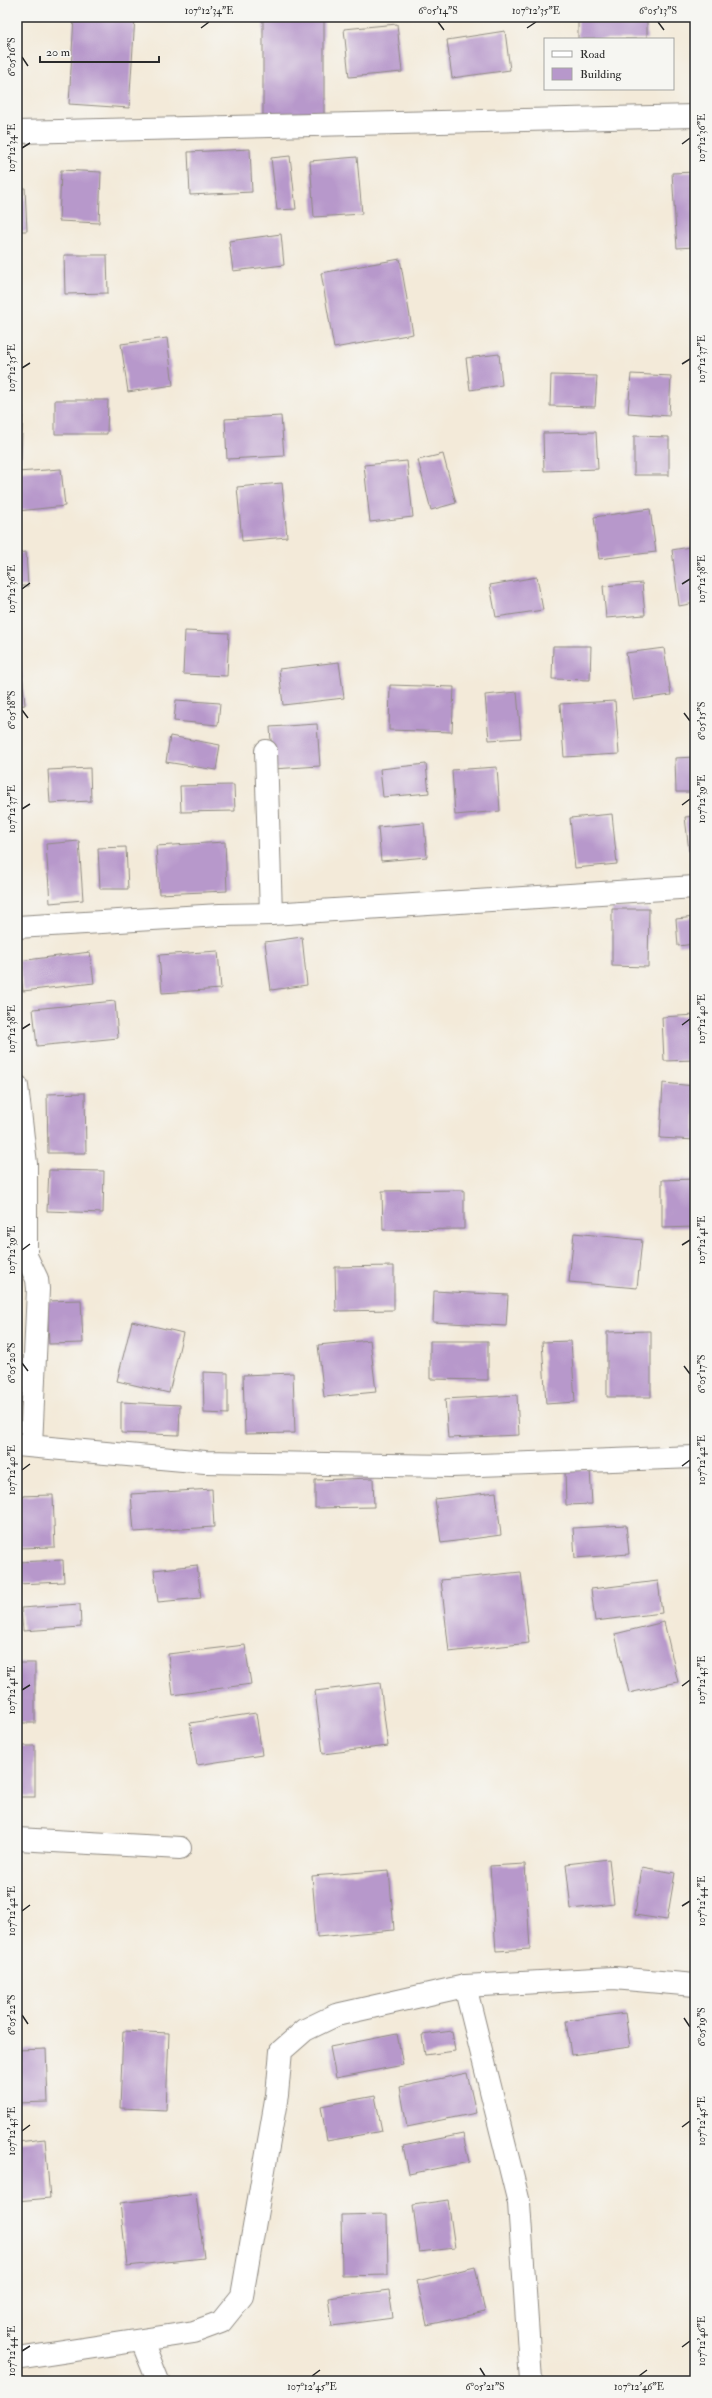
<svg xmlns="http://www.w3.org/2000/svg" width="712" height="2398" viewBox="0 0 712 2398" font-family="'IM FELL Double Pica',serif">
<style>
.building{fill:#b798cb}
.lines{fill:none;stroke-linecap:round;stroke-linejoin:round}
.minor-casing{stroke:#8f8a82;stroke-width:24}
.minor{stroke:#fff;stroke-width:22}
.ticks{fill:none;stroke:#2b2b2b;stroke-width:1.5}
.neatline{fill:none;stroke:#2b2b2b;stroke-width:1.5}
.ticks-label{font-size:10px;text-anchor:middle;fill:#2b2b2b}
</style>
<rect width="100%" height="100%" fill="#f6f6f2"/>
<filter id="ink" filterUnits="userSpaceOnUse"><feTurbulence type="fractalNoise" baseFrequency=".025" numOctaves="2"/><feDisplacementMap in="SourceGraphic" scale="8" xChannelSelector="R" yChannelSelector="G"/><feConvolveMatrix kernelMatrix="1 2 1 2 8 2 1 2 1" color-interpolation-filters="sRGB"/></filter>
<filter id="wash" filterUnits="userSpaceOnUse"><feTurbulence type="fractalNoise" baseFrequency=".012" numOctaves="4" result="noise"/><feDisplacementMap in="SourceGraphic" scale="16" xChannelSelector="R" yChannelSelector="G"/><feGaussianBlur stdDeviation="0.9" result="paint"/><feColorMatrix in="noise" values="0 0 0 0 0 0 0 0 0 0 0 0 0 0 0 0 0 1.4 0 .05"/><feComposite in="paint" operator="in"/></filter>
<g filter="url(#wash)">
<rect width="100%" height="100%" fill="#f3ead9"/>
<g id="blocks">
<!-- building -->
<g class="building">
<path d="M74,17H135L129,108L69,104Z"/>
<rect x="263" y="17" width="61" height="100"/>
<rect x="578" y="17" width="69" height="22"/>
<path d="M397,24L402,72L349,77L344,29Z"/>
<path d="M505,31L510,70L452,78L447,40Z"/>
<path d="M250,149L252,192L190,195L188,152Z"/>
<path d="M290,156L296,209L277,210L271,158Z"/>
<path d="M357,157L362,214L314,217L310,161Z"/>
<path d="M61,170L101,172L99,223L59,221Z"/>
<path d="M695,172V247L677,248L672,173Z"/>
<path d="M17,188H25L27,231H17Z"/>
<path d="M281,234L284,265L233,271L229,241Z"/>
<path d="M64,255H107L108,293L65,294Z"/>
<path d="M400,259L413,334L334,348L321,273Z"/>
<path d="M167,338L173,385L128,392L121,344Z"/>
<path d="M499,354L502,385L470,390L466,358Z"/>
<path d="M631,374L671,376L669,416L628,413Z"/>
<path d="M551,375L597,376L595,407L550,406Z"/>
<path d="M55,400H108L107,434H55Z"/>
<path d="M17,407H23L21,460H17Z"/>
<path d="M281,416L284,456L227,459L225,419Z"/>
<path d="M596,432L598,469L544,471L543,433Z"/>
<path d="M634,436L669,437V475H634Z"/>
<path d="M443,454L456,503L431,510L418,460Z"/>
<path d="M407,461L413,517L370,522L364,465Z"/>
<path d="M61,469L65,506L18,511L17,472Z"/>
<path d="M282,483L287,537L242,541L237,487Z"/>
<path d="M650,509L656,552L599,559L594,517Z"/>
<path d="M695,546V603L679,606L672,550Z"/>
<path d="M26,552L28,586H17V553Z"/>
<path d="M537,577L543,610L496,617L490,585Z"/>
<path d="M642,583L645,615L606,618L603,586Z"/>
<path d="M185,631L229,633L227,676L183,674Z"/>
<path d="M553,646H591L590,680L552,679Z"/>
<path d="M664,648L671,695L633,700L626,653Z"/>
<path d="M21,661L25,705L17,706V662Z"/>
<path d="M339,662L344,698L283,705L279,669Z"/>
<path d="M390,685L454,687L452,732L389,730Z"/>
<path d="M517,692L521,738L489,740L485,695Z"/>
<path d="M176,700L220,703L218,725L174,721Z"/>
<path d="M615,701L619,754L564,757L560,704Z"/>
<path d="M317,724L320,766L273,769L270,727Z"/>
<path d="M170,736L220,745L216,770L166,762Z"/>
<path d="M695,757V792H676L675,758Z"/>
<path d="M426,764L429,793L383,797L380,769Z"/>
<path d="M497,767L500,811L455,815L452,770Z"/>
<path d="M90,768L91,801L50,803L48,770Z"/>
<path d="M234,785L235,811L181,812L180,786Z"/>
<path d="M612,814L617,864L575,868L570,818Z"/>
<path d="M695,816V851H689L685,817Z"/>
<path d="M424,823L427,857L381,861L378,827Z"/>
<path d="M79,841L83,900L50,903L46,844Z"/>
<path d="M225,842L227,891L159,894L156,846Z"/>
<path d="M126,847L128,889H100L98,848Z"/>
<path d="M612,909H649L648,967L612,966Z"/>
<path d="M695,917V944L678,946L676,919Z"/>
<path d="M302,937L307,985L271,990L265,942Z"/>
<path d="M218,951L221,989L162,993L159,955Z"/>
<path d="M90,952L94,983L23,991L19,961Z"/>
<path d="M115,1001L118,1038L37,1046L33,1009Z"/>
<path d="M695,1015V1060L664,1061L662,1017Z"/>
<path d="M663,1083L695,1086V1140L660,1138Z"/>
<path d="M85,1093L86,1153H48L47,1094Z"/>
<path d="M49,1170L104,1171L103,1213L47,1211Z"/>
<path d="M695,1179V1227L662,1228V1180Z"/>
<path d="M464,1190V1229L383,1230L382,1191Z"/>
<path d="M574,1233L642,1240L637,1288L569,1282Z"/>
<path d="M394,1266V1310L336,1311L335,1267Z"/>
<path d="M434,1291L508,1295L506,1326L433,1322Z"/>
<path d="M81,1300L83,1343L49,1344L47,1301Z"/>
<path d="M132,1321L183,1333L169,1393L117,1381Z"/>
<path d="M651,1331V1397H607V1332Z"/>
<path d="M370,1340L376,1392L324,1397L318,1345Z"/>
<path d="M430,1341H488V1380L430,1379Z"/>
<path d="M571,1341L575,1402L546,1404L542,1342Z"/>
<path d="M203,1372L228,1373V1414L204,1413Z"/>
<path d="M293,1373L295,1433L245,1434L243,1375Z"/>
<path d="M517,1395L519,1435L448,1438L445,1399Z"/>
<path d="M121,1402L180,1405L179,1435L121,1433Z"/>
<path d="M590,1469L592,1504L566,1505L565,1470Z"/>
<path d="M373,1478L374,1507L315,1508V1480Z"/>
<path d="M212,1489L214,1527L134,1532L131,1494Z"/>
<path d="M496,1492L501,1535L441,1543L435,1499Z"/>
<path d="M53,1495L55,1547L17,1548V1496Z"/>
<path d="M626,1525L629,1554L575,1558L573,1528Z"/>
<path d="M63,1560L64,1582L17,1584V1562Z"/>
<path d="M197,1565L201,1598L158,1602L154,1570Z"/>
<path d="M521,1572L529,1643L449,1652L441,1580Z"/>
<path d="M658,1581L662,1613L595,1621L591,1589Z"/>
<path d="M80,1604L81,1627L23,1631L21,1608Z"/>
<path d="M664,1622L678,1682L629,1693L615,1634Z"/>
<path d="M245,1645L251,1684L173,1695L168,1654Z"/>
<rect x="17" y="1663" width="18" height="60"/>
<path d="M380,1683L388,1746L323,1754L315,1691Z"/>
<path d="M256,1713L262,1755L197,1765L190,1723Z"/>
<rect x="17" y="1746" width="18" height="51"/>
<path d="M609,1859L614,1904L571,1909L566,1864Z"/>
<path d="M525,1864L530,1949L496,1951L490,1866Z"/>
<path d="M642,1867L675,1873L667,1920L635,1915Z"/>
<path d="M389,1870L394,1930L317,1937L312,1876Z"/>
<path d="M625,2013L630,2047L571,2055L566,2021Z"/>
<path d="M123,2031L169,2033L166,2110L120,2108Z"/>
<path d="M452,2031L455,2051L425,2055L422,2035Z"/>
<path d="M397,2034L403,2065L336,2078L330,2047Z"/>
<path d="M46,2049L48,2102L17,2103V2050Z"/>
<path d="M467,2073L476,2113L407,2127L400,2087Z"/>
<path d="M375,2096L382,2131L327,2141L321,2106Z"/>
<path d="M463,2134L469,2162L409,2174L403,2146Z"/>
<path d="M45,2139L50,2198L17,2201V2142Z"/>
<path d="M196,2194L204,2258L127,2266L120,2203Z"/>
<path d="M448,2200L455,2248L419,2252L413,2205Z"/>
<path d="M387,2214L388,2275L342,2276L341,2215Z"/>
<path d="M475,2267L485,2312L427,2325L417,2281Z"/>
<path d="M389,2290L393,2318L332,2326L328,2298Z"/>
</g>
</g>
</g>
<g filter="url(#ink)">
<use href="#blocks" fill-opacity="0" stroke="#8f8a82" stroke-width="1"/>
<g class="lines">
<!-- minor casing -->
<g class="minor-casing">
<g id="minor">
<path d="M17,132L695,116"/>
<path d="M266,751L271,914"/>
<path d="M17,927L220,915L271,914L695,887"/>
<path d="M17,1086L26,1164V1256L37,1279L38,1289L31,1446"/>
<path d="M17,1445L205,1462L451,1466L695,1457"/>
<path d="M17,1839L180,1848"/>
<path d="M465,1986L519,2203L531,2381"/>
<path d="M142,2341L158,2381"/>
<path d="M17,2359L194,2332L221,2322L242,2296L277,2095L281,2051L305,2030L336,2015L465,1986L614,1978L695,1985"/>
</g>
</g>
<!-- minor -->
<use href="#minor" class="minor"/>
</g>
</g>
<!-- ticks -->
<path class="ticks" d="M438,22L444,30M658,22L664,30M201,28L209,22M527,28L536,22M22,57L28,66M682,144L690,138M22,148L30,143M682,364L690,359M22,368L30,363M682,584L690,579M22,589L30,583M22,710L28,718M684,713L690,721M682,805L690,799M22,809L30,804M682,1025L690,1019M22,1029L30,1024M682,1245L690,1240M22,1250L30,1244M22,1363L28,1371M684,1366L690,1374M682,1466L690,1460M22,1470L30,1464M682,1686L690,1680M22,1690L30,1685M682,1906L690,1901M22,1911L30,1905M22,2015L28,2024M684,2018L690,2027M682,2127L690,2121M22,2131L30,2125M682,2347L690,2341M22,2351L30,2346M480,2368L485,2376M312,2376L320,2370M639,2376L647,2370"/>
<!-- margin -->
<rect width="712" height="2398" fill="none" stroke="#f6f6f2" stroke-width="44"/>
<!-- legend -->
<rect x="544" y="38" width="130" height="52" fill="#f6f6f2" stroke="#a5a5a2"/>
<rect x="552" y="51" width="20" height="6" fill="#ffffff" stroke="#a5a5a2"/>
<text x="580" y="58" font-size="12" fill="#2b2b2b">Road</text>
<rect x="552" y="68" width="20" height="12" fill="#b798cb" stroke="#a5a5a2"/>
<text x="580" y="78" font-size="12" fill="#2b2b2b">Building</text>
<!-- scale -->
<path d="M40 56v6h119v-6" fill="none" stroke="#2b2b2b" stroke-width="2"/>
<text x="46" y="56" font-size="12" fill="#2b2b2b" stroke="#f6f6f2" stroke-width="3" paint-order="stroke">20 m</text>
<rect x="22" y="22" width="668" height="2354" class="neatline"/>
<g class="ticks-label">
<text x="209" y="14">107°12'34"E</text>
<text x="438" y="14">6°05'14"S</text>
<text x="536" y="14">107°12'35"E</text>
<text x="658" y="14">6°05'13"S</text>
<text transform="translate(11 57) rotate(-90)" y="4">6°05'16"S</text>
<text transform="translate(701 138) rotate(-90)" y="4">107°12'36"E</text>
<text transform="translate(11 148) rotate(-90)" y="4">107°12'34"E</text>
<text transform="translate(701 359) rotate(-90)" y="4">107°12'37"E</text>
<text transform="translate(11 368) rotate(-90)" y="4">107°12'35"E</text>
<text transform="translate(701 579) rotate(-90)" y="4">107°12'38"E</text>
<text transform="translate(11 589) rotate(-90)" y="4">107°12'36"E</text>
<text transform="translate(11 710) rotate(-90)" y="4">6°05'18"S</text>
<text transform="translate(701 721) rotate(-90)" y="4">6°05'15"S</text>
<text transform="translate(701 799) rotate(-90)" y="4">107°12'39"E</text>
<text transform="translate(11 809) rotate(-90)" y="4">107°12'37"E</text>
<text transform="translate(701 1019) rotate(-90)" y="4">107°12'40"E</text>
<text transform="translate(11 1029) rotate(-90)" y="4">107°12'38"E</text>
<text transform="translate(701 1240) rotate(-90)" y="4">107°12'41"E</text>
<text transform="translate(11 1250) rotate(-90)" y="4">107°12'39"E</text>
<text transform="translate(11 1363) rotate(-90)" y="4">6°05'20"S</text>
<text transform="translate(701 1374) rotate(-90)" y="4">6°05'17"S</text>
<text transform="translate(701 1460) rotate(-90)" y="4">107°12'42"E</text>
<text transform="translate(11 1470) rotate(-90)" y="4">107°12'40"E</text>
<text transform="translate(701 1680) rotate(-90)" y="4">107°12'43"E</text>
<text transform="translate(11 1690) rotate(-90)" y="4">107°12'41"E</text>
<text transform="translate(701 1901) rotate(-90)" y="4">107°12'44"E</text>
<text transform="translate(11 1911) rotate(-90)" y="4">107°12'42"E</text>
<text transform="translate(11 2015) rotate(-90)" y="4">6°05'22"S</text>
<text transform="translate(701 2027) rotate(-90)" y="4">6°05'19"S</text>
<text transform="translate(701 2121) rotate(-90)" y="4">107°12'45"E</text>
<text transform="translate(11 2131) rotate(-90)" y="4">107°12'43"E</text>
<text transform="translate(701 2341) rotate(-90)" y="4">107°12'46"E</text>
<text transform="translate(11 2351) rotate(-90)" y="4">107°12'44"E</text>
<text x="312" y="2390">107°12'45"E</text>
<text x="485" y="2390">6°05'21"S</text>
<text x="639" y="2390">107°12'46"E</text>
</g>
</svg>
